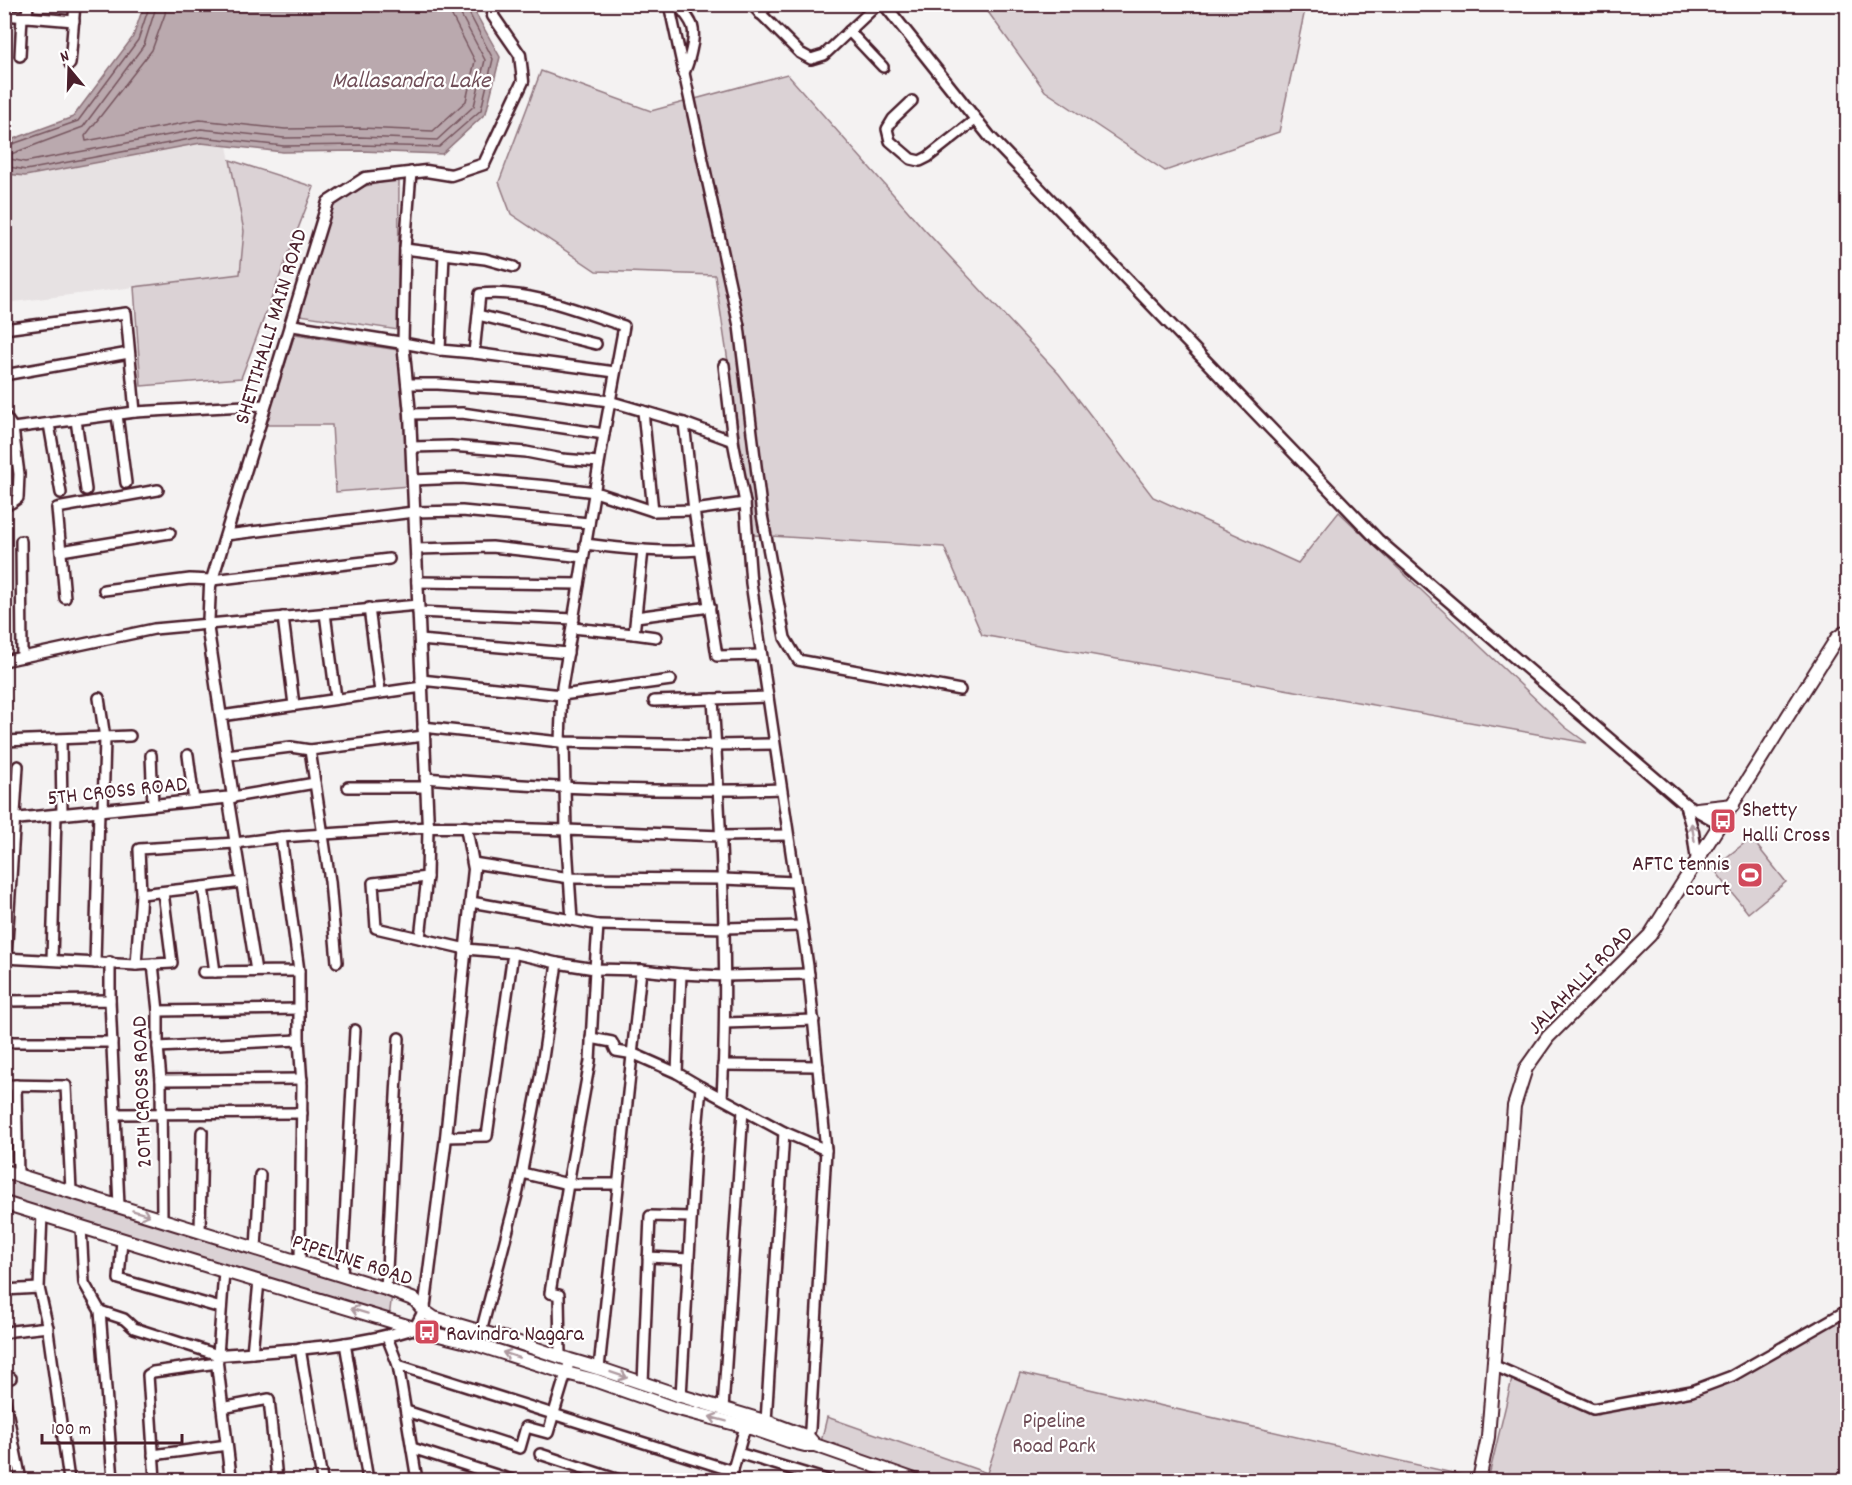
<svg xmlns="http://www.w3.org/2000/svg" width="1852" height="1485" viewBox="0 0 1852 1485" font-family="Dekko,sans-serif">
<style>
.built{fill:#e7e2e3}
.green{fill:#dbd2d5;stroke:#927880;stroke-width:1.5}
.water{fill:#baa9ae;stroke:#8d727a;stroke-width:1.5}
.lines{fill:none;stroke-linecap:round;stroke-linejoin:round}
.shore{stroke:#77565f;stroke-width:1.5}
.minor-casing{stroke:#4a1f2b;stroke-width:14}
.tertiary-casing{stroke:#4a1f2b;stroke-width:15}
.secondary-casing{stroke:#4a1f2b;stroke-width:16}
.minor{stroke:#fff;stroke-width:9}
.tertiary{stroke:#fff;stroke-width:10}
.secondary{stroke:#fff;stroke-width:12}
.oneway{stroke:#ae9aa0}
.labels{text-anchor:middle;stroke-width:4.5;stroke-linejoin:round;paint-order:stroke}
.street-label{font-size:22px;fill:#4a1f2b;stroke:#fff}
.poi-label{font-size:22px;fill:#4a1f2b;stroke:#fff;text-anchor:start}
.park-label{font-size:22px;fill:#6e4c56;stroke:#fff}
.water-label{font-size:24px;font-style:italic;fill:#714f59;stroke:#fff}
</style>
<rect width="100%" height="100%" fill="#f4f2f2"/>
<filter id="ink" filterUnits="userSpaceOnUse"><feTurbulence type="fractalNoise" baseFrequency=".0167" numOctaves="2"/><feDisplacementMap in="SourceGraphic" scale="12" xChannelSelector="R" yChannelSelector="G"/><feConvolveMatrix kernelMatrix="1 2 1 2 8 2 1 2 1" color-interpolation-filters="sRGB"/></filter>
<g filter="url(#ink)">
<!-- built -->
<path class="built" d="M201,143L227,146L244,231L240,274L5,303L4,163L8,174Z"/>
<!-- green -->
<g class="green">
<path d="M983,5H1306L1279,132L1165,171L1045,91Z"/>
<path d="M541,71L651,111L787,74L923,228L1059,374L1153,497L1298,563L1339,512L1565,727L1587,743L982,635L944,547L754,535L715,275L596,271L511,214L499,182Z"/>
<path d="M230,160L314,187L241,378L141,386L134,287L240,274L244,231Z"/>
<path d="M399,179L398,330L300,315L332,204L365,186Z"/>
<path d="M295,334L398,350L409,486L336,492L332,425H265Z"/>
<path d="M1751,838L1786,882L1748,913L1713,868Z"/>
<path d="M4,1175L392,1293L389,1319L5,1200Z"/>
<path d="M1847,1315V1480H1488L1512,1379L1589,1414L1694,1394Z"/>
<path d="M1020,1373L1470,1477L1469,1480H915L821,1442L827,1417L987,1473Z"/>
</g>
<!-- water -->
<path class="water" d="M144,5H471L500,57L486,113L442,154L360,151L283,152L201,143L25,176L7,174L5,163V142L73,117L133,37Z"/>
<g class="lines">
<!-- shore -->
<g class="shore">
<path d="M157,4L144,45L83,127L11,154L10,159L25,162L201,129L284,138L360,137L437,140L474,106L485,60L460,13L458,4"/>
<path d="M166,4L165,14L152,50L85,136L86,141L200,120L285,129L360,128L433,131L466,101L475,61L452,16L449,4"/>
<path d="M4,147L78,121L138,40L150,4"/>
<path d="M4,166L26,170L201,137L284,146L360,145L439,147L481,110L493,59L467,9L466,4"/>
</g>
<!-- minor casing -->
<g class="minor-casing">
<g id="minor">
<path d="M669,4L739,326L762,515L785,638L798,660L960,690"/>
<path d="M677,4C693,23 697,27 691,51C689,60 688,66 683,74"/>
<path d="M751,4L800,53L811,59L824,55L878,4"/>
<path d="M760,14L769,4"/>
<path d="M4,15L27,17L28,4"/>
<path d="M27,17L74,21"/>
<path d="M849,31L883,67"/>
<path d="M20,56L22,16"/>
<path d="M70,64L75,4"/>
<path d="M912,101L893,119L887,129L890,141L911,159L920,161L928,157L975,120"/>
<path d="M411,172L405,249L403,343L440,350"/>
<path d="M405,249L444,254"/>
<path d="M514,267L485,259L444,254L440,350L474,353L480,294C529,289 578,311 624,326L604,434L562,687L560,742L716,745L774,744"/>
<path d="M478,315L596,344"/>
<path d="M4,329L126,313L135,412"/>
<path d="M474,353L615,372"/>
<path d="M4,375L129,353"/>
<path d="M407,384H438L533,391L609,401L684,423L733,441"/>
<path d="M643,411L653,511L694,510L684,423"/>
<path d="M410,414L462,413L604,434"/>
<path d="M4,415L13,428L19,474L18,498L11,503L4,504"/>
<path d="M117,415L126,483"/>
<path d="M76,420L86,490"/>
<path d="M49,424L61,493"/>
<path d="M13,428L135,412L265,405"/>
<path d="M411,447L451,446L526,452L562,459L599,462"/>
<path d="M413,480L461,478L548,486L595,492L653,511"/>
<path d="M745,503L694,510L717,656L761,655"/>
<path d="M226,535L414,512L462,511L589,523"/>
<path d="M21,541L22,657"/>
<path d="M585,544C624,549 662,553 700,550"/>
<path d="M416,549L492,547L583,557"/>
<path d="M61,551L170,533"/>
<path d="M417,582L579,584"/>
<path d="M104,590L190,579L212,580L389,559"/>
<path d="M65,598L57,508L158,490"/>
<path d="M369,608L380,692"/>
<path d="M418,612L574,619"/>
<path d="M325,613L336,698"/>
<path d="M283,617L294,705"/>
<path d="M636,617L710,607"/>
<path d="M572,628L634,634L643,550"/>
<path d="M634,634L656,637"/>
<path d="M420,640L568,653"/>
<path d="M4,661L154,629L418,605"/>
<path d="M421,680L562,695L671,680"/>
<path d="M768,697L808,966L826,1150"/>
<path d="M99,698L105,738L103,810"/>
<path d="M654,701L713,699"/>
<path d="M221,716L422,687"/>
<path d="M423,727L560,742"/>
<path d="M61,740L62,814"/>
<path d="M4,741L130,736"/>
<path d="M151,755L153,805"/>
<path d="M188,755L194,801"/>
<path d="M226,755L291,747L310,750"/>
<path d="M425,778C544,788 662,793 781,789"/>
<path d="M348,787H426"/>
<path d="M233,797L315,783"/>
<path d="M228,798L256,971"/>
<path d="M466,827L566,830L564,742"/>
<path d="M281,837L428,827L427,877L373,883L376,928L466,949L513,953L487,1136L446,1137"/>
<path d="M473,863L570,878L723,879L795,882"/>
<path d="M141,894L203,887"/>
<path d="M471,902L572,920"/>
<path d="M598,925L725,928L802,926"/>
<path d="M420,938L427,877"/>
<path d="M4,958L136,965L172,963L163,892"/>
<path d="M6,958L18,766"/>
<path d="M52,960L56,815"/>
<path d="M337,962L330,881L310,750L424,736"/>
<path d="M95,963L99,811"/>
<path d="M153,964L158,1011V1047L161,1080L162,1220"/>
<path d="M136,965L141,894L139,849L235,843L281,837L299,971L203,972"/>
<path d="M641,970L681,974L677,1073L701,1087L695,1153L681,1396"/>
<path d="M299,971V1040"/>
<path d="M215,972L203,887L242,882"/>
<path d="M681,974L725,976L809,974"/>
<path d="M110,1000V962"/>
<path d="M4,1001L110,1000L119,1206"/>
<path d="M158,1011L299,1009"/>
<path d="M725,1023L814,1020"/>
<path d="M591,1038L612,1042L616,1051L634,1054L677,1073"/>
<path d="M4,1042H112"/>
<path d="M158,1047L299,1040L302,1085L300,1262"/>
<path d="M723,1065L818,1066"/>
<path d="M161,1080L302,1079"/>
<path d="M4,1085L66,1086L71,1191"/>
<path d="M16,1085L18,1175"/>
<path d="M701,1087L784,1132L826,1150L810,1429L806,1442"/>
<path d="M722,1098C729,965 721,832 713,699L768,697L751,583L745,503L733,441L724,365"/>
<path d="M116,1114L302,1113"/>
<path d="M522,1173L568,1184L590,1061L595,969L557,963"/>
<path d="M42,1214L39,1288L47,1324L69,1480"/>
<path d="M81,1227L84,1283L100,1311L113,1480"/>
<path d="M200,1231L202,1132"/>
<path d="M122,1240L119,1279L221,1308"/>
<path d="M256,1249L260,1175"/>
<path d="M648,1257L689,1259"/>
<path d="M342,1275L355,1030"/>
<path d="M386,1289L399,1038"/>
<path d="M4,1290L39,1288"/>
<path d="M100,1311L124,1319L134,1328L218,1355L224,1271"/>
<path d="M481,1332L518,1191L541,1072L557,963L513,953"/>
<path d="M4,1334L12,1331L48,1327"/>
<path d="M387,1337L398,1365L417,1480"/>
<path d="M345,1343L368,1480"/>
<path d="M300,1348L322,1480"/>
<path d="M252,1353L259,1281"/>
<path d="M560,1357L559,1295L550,1293L568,1184H618"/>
<path d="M398,1365L733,1471"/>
<path d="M1495,1366L1593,1409L1692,1391L1732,1376L1848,1310"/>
<path d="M599,1368L641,970L595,969L598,925L572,920L566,830L721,836L787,835"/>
<path d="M4,1379L11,1378"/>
<path d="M643,1383L650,1216L691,1217"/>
<path d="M4,1396L21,1480"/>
<path d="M222,1408L269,1399L277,1480"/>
<path d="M723,1409L743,1110"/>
<path d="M406,1411L520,1448L526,1427L548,1433L570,1360"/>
<path d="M766,1422L784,1132"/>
<path d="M412,1448L512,1480"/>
<path d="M738,1453L827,1480"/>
<path d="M540,1454L619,1480"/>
<path d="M153,1455L227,1445"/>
<path d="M155,1480L148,1375L153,1372L217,1363"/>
<path d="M730,1480L745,1427"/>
</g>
</g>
<!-- tertiary casing -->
<g class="tertiary-casing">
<g id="tertiary">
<path d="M884,4L990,137L1378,540L1685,804L1721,824"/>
<path d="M1685,804L1693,832L1697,861"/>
<path d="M4,820L233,797L208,631L210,586L328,202L365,178L426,171L451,175L484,164L523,81L520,55L493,16V4"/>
<path d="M231,1480L217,1363L218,1355C284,1350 352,1348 415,1328L424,1311L446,1137L474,869L466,827H428L410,414L403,343L290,325"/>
</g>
</g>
<!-- secondary casing -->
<g class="secondary-casing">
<g id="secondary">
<path d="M1697,809L1733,805"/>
<path d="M4,1171L386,1289L415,1300L424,1311L434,1318L513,1341L570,1360L604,1370L681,1396L771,1423L808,1437L815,1445"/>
<path d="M4,1203L224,1271L427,1332L475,1344L566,1373L594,1380L671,1407L754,1429L789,1441L805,1445H815L915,1480"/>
<path d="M1479,1480L1488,1437L1514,1106L1526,1068L1548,1037L1650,935L1837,638L1848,630"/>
</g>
</g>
<!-- minor -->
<use href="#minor" class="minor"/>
<!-- tertiary -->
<use href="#tertiary" class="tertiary"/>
<!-- secondary -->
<use href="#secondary" class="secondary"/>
</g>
<!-- one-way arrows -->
<defs><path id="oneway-shaft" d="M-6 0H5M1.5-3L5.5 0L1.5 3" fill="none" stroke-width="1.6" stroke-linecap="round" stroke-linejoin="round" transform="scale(1.5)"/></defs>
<g class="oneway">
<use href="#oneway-shaft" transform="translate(1693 832) rotate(-100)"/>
<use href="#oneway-shaft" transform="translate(141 1213) rotate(17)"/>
<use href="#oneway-shaft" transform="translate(359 1311) rotate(-163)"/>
<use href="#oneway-shaft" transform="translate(511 1355) rotate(-162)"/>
<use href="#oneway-shaft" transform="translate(619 1375) rotate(19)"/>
<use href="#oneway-shaft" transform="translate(718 1419) rotate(-165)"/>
</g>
</g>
<!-- icons -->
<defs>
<g id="bus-square" transform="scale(1.35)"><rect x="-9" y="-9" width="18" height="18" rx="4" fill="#d1495b" stroke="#fff"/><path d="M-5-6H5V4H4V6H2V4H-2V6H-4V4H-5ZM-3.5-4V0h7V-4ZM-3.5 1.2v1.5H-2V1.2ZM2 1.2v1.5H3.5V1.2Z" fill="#fff"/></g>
<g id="stadium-square" transform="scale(1.35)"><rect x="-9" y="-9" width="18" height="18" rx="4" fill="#d1495b" stroke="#fff"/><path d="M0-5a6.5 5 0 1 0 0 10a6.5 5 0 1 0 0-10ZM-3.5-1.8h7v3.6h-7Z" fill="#fff"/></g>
</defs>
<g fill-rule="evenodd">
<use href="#bus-square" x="1723" y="821"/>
<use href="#stadium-square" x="1750" y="875"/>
<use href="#bus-square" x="427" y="1332"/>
</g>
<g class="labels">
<!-- street labels -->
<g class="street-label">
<text transform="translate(269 326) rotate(-73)" y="8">SHETTIHALLI MAIN ROAD</text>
<text transform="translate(117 789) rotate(-6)" y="8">5TH CROSS ROAD</text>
<text transform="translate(1579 979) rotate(-46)" y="8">JALAHALLI ROAD</text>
<text transform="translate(140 1092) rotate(-92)" y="8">20TH CROSS ROAD</text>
<text transform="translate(353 1258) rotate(18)" y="8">PIPELINE ROAD</text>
</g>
<!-- poi labels -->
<g class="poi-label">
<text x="1742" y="816">Shetty<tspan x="1742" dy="25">Halli Cross</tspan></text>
<text x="1730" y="870" text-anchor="end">AFTC tennis<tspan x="1730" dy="25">court</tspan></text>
<text x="446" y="1340">Ravindra Nagara</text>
</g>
<!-- park labels -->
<g class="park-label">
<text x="1054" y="1427">Pipeline<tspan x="1054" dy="25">Road Park</tspan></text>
</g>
<!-- water labels -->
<g class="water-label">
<text x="411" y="87">Mallasandra Lake</text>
</g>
</g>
<!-- margin -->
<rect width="1852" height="1485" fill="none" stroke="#fff" stroke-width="24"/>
<rect x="12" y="12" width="1828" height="1461" fill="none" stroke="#4a1f2b" stroke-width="2" filter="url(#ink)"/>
<!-- north arrow -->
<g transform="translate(69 69) rotate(341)" stroke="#ffffff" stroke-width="4.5" paint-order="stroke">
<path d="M0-4.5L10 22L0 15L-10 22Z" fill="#4a1f2b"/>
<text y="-9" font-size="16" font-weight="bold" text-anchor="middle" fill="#4a1f2b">N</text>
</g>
<!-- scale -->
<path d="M42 1434v9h140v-9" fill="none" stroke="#4a1f2b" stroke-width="3"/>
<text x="51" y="1434" font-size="18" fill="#4a1f2b" stroke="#ffffff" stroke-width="4.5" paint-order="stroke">100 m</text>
</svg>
